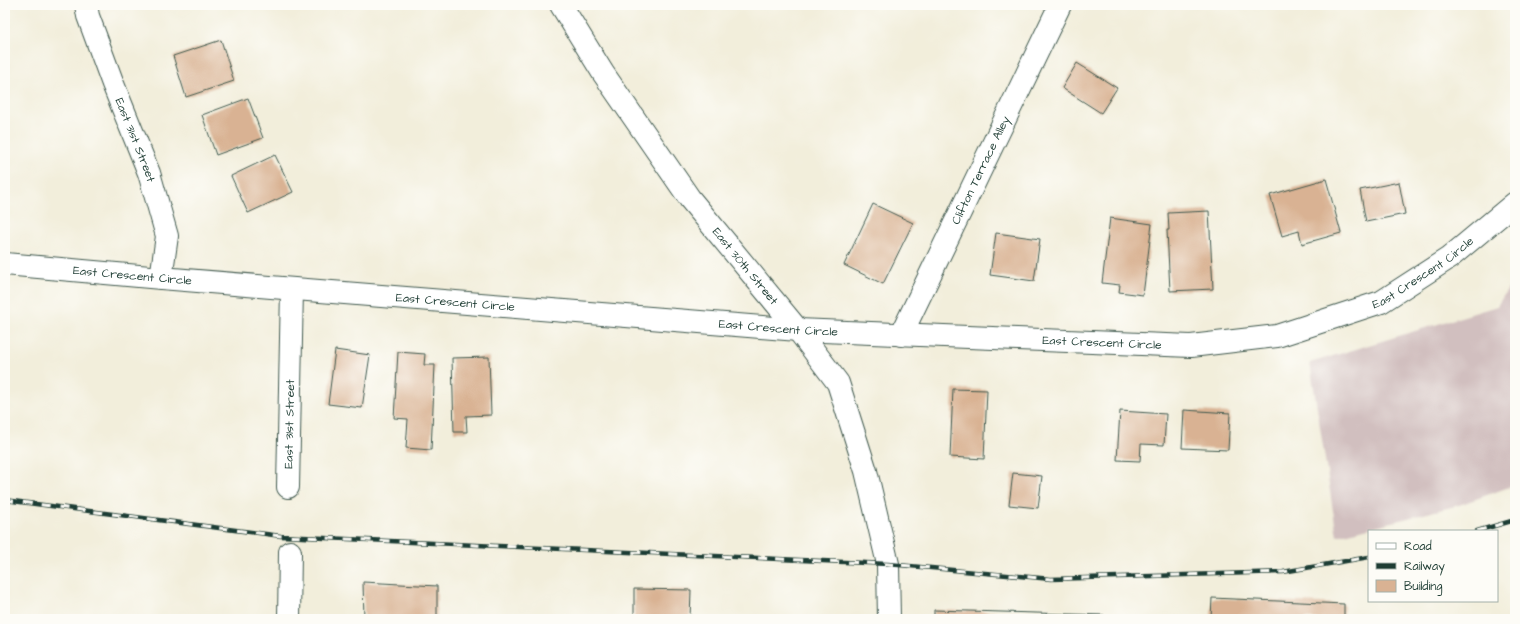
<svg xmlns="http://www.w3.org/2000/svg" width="1520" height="624" viewBox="0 0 1520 624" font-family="'Architects Daughter',sans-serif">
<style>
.industrial{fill:#d1bfbf}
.building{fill:#d9b293}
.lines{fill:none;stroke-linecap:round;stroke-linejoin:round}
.minor-casing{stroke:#3f584d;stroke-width:24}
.minor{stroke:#fff;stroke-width:22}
.rail-casing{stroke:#1f3d34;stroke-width:4.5}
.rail{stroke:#fdfcf7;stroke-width:3;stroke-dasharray:9;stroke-linecap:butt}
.labels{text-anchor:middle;stroke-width:3;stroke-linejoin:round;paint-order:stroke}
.street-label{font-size:12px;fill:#1f3d34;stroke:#fdfcf7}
</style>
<rect width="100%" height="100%" fill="#fdfcf7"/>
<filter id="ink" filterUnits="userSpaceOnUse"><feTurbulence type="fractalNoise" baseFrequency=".025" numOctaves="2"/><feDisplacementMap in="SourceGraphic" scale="8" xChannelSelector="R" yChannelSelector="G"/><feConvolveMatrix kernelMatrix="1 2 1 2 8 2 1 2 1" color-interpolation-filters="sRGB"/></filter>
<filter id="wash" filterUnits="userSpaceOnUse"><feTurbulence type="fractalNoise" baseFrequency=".012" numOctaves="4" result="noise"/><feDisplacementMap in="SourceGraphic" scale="16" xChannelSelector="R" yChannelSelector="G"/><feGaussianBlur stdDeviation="0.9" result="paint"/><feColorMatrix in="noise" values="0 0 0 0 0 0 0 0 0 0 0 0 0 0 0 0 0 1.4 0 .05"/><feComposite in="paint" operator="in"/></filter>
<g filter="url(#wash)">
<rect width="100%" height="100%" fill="#f2eedb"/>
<!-- industrial -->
<path class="industrial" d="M1515,278V485L1459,505L1337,536L1310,363L1497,306Z"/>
<g id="blocks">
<!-- building -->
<g class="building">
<path d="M221,40L234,81L186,97L173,56Z"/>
<path d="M1077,63L1117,88L1101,113L1062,88Z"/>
<path d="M248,98L263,138L216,155L202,115Z"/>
<path d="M275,155L293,192L248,213L231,176Z"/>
<path d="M1326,179L1341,233L1302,244L1299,231L1282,236L1270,195Z"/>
<path d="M1399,182L1405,214L1366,222L1360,190Z"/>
<path d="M873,204L913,223L883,284L844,265Z"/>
<path d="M1209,211L1213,289L1170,291L1167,230H1169L1168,213Z"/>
<path d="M1110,218L1152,224L1143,295L1119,292L1120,285L1102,283Z"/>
<path d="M996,233L1040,239L1034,281L990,275Z"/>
<path d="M335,350L370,355L362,408L328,404Z"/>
<path d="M398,352L425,354L424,365H435L431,450L406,448L408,419L394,418Z"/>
<path d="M489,357L491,415L466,416L467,432H454L452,358Z"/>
<path d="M953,389L987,390L984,459L950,457Z"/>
<path d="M1184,410L1230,413L1228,450L1182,448Z"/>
<path d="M1120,411L1166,414L1164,445L1141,444L1140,461L1117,460Z"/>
<path d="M1013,473L1042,476L1038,508L1009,505Z"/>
<path d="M363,582L437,586V619H364Z"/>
<path d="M634,589L691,590L690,619H634Z"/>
<path d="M1212,598L1344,604V619H1211Z"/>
<path d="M934,610L1104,615V619H934Z"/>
</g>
</g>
</g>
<g filter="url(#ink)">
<use href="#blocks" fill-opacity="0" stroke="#3f584d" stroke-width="1"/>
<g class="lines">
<!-- minor casing -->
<g class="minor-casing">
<g id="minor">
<path id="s1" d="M86,5L88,16L113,84L149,173L167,236L161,278"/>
<path id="s2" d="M561,5L603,73L690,199L798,330L838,383L866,471L888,564L889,619"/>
<path id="s3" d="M5,264L161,278L798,330L1191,346L1277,336L1381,302L1449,258L1515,203"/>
<path id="s4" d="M901,335L1060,5"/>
<path id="s5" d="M288,487L292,289"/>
<path d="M289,619L290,552"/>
</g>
</g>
<!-- minor -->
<use href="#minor" class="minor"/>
<!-- rail casing -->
<g class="rail-casing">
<g id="rail">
<path d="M5,500L281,536L888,564L1051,579L1283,572L1369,557"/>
<path d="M1477,531L1515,520"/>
</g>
</g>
<!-- rail -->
<use href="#rail" class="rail"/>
</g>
</g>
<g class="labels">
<!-- street labels -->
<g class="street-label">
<text dy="4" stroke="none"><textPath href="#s1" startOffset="144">East 31st Street</textPath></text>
<text dy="4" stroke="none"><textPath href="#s4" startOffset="183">Clifton Terrace Alley</textPath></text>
<text dy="4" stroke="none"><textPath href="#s2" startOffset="320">East 30th Street</textPath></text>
<text dy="4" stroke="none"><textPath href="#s3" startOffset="1436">East Crescent Circle</textPath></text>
<text dy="4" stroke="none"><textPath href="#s3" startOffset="128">East Crescent Circle</textPath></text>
<text dy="4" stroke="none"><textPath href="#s3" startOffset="452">East Crescent Circle</textPath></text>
<text dy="4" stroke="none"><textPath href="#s3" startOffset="776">East Crescent Circle</textPath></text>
<text dy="4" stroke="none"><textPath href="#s3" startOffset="1100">East Crescent Circle</textPath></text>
<text dy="4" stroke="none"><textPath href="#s5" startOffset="63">East 31st Street</textPath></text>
</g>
</g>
<!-- margin -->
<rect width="1520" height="624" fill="none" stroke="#fdfcf7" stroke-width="20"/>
<!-- legend -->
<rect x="1368" y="530" width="130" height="72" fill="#fdfcf7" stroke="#a4b0a9"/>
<rect x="1376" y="543" width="20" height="6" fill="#ffffff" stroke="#a4b0a9"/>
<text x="1404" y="550" font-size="12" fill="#1f3d34">Road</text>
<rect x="1376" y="563" width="20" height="6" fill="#1f3d34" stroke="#a4b0a9"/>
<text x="1404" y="570" font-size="12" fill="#1f3d34">Railway</text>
<rect x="1376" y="580" width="20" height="12" fill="#d9b293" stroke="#a4b0a9"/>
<text x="1404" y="590" font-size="12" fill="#1f3d34">Building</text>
</svg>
